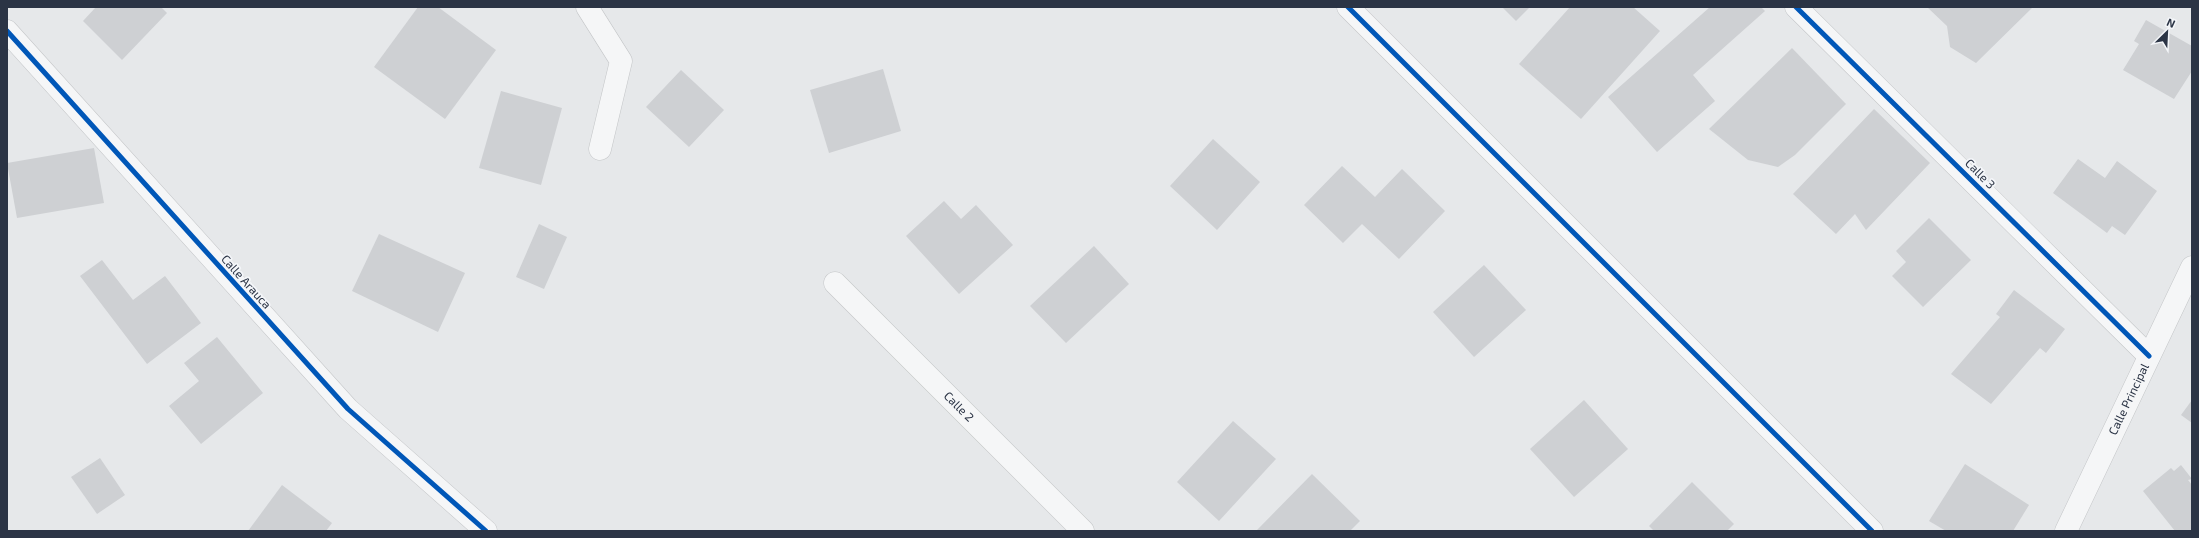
<svg xmlns="http://www.w3.org/2000/svg" width="2199" height="538" viewBox="0 0 2199 538" font-family="'Exo 2',sans-serif">
<style>
.building{fill:#ced0d3}
.lines{fill:none;stroke-linecap:round;stroke-linejoin:round}
.minor-casing{stroke:#c4c6c8;stroke-width:23}
.minor{stroke:#f5f6f7;stroke-width:22}
.cycleway-casing{stroke:#f4f6f9;stroke-width:8}
.cycleway{stroke:#0057b8;stroke-width:5}
.labels{text-anchor:middle;stroke-width:3.5;stroke-linejoin:round;paint-order:stroke}
.street-label{font-size:12px;fill:#2b3445;stroke:#f4f6f9}
</style>
<rect width="100%" height="100%" fill="#e6e8ea"/>
<!-- building -->
<g class="building">
<path d="M96,7H161L167,13L122,60L83,21Z"/>
<path d="M418,7H438L496,50L445,119L374,67Z"/>
<path d="M1502,7H1530L1516,21Z"/>
<path d="M1570,7H1633L1660,31L1581,119L1519,64Z"/>
<path d="M1710,7H1761L1765,11L1693,75L1715,101L1657,152L1608,97Z"/>
<path d="M1927,7H2033L1976,63L1950,47L1947,26Z"/>
<path d="M2146,20L2192,46V71L2174,99L2123,70L2139,44L2134,41Z"/>
<path d="M1792,48L1846,104L1795,155L1778,167L1748,160L1709,129Z"/>
<path d="M883,69L901,131L829,153L810,90Z"/>
<path d="M681,70L724,110L689,147L646,107Z"/>
<path d="M501,91L562,108L541,185L479,168Z"/>
<path d="M1874,109L1930,163L1866,230L1855,214L1836,234L1793,194Z"/>
<path d="M1213,139L1260,182L1217,230L1170,186Z"/>
<path d="M94,148L104,203L17,218L7,163Z"/>
<path d="M2078,159L2105,178L2117,161L2157,191L2125,235L2112,226L2107,233L2053,193Z"/>
<path d="M1342,166L1375,197L1402,169L1445,211L1399,259L1362,224L1343,243L1304,205Z"/>
<path d="M944,201L961,219L976,205L1013,245L959,294L906,236Z"/>
<path d="M1929,218L1971,260L1923,307L1892,276L1906,262L1896,251Z"/>
<path d="M539,224L567,237L544,289L516,277Z"/>
<path d="M379,234L465,273L438,332L352,291Z"/>
<path d="M1094,246L1129,284L1066,343L1030,306Z"/>
<path d="M102,260L133,300L165,276L201,323L147,364L80,276Z"/>
<path d="M1484,265L1526,310L1474,357L1433,312Z"/>
<path d="M2014,290L2065,329L2046,353L2040,348L1991,404L1951,374L2000,317L1996,314Z"/>
<path d="M217,337L263,393L201,444L169,406L199,381L184,363Z"/>
<path d="M1584,400L1628,449L1574,497L1530,449Z"/>
<path d="M2192,400V423L2181,415Z"/>
<path d="M1233,421L1276,459L1219,521L1177,482Z"/>
<path d="M100,458L125,495L97,514L71,477Z"/>
<path d="M1965,464L2029,505L2013,531H1946L1929,521Z"/>
<path d="M2181,465L2192,479L2188,480L2192,485V531H2175L2143,491L2171,468L2174,471Z"/>
<path d="M1312,474L1360,521L1350,531H1256Z"/>
<path d="M1692,482L1734,524L1727,531H1654L1649,526Z"/>
<path d="M282,485L332,523L326,531H248Z"/>
</g>
<g class="lines">
<!-- minor casing -->
<g class="minor-casing">
<g id="minor">
<path d="M587,7L621,61L600,149"/>
<path d="M1348,7L1872,531"/>
<path d="M1796,7L2149,356"/>
<path d="M7,31L348,409L486,531"/>
<path id="s1" d="M835,283L1083,531"/>
<path id="s2" d="M2066,531L2192,267"/>
</g>
</g>
<!-- minor -->
<use href="#minor" class="minor"/>
<!-- cycleway casing -->
<g class="cycleway-casing">
<g id="cycleway">
<path d="M1348,7L1872,531"/>
<path d="M1796,7L2149,356"/>
<path d="M7,31L348,409L486,531"/>
</g>
</g>
<!-- cycleway -->
<use href="#cycleway" class="cycleway"/>
</g>
<g class="labels">
<!-- street labels -->
<g class="street-label">
<text transform="translate(1980 174) rotate(45)" y="4">Calle 3</text>
<text transform="translate(246 282) rotate(48)" y="4">Calle Arauca</text>
<text dy="4" stroke="none"><textPath href="#s2" startOffset="146">Calle Principal</textPath></text>
<text dy="4" stroke="none"><textPath href="#s1" startOffset="175">Calle 2</textPath></text>
</g>
</g>
<!-- border -->
<rect width="2199" height="538" fill="none" stroke="#2b3445" stroke-width="16"/>
<!-- north arrow -->
<g transform="translate(2167 32) rotate(24)" stroke="#f4f6f9" stroke-width="3" paint-order="stroke">
<path d="M0-3L7 15L0 10L-7 15Z" fill="#2b3445"/>
<text y="-6" font-size="11" font-weight="bold" text-anchor="middle" fill="#2b3445">N</text>
</g>
</svg>
